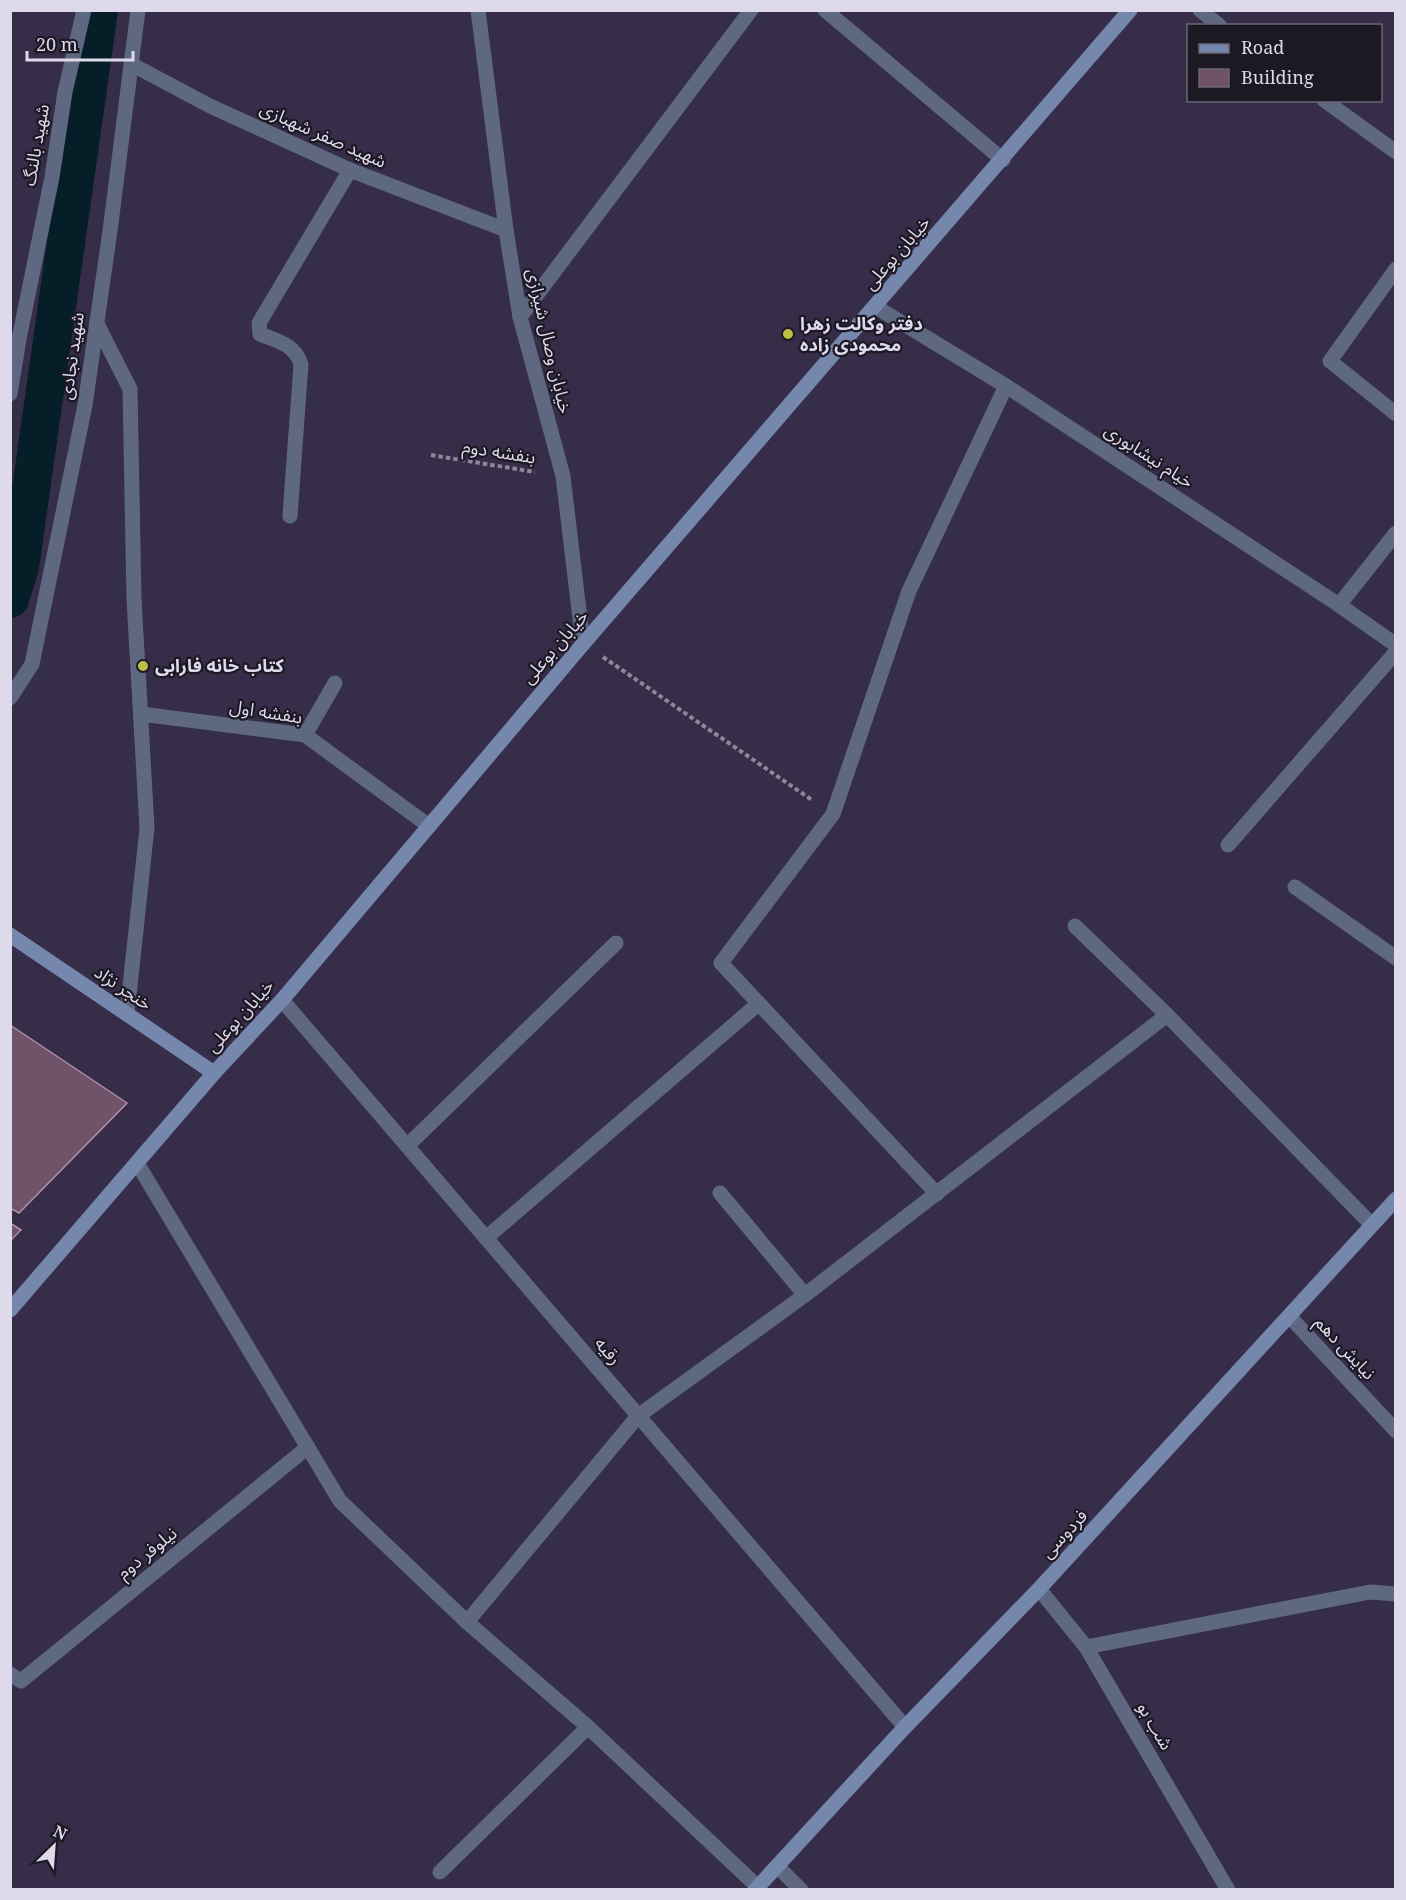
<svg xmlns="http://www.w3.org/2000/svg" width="1406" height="1900" viewBox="0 0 1406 1900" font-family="'Noto Serif','Noto Sans Arabic',serif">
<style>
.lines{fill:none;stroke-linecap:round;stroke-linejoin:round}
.canal{stroke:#061e28;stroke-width:38}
.building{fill:#6e5369;stroke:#ae8fa7;stroke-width:1.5}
.path{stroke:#8d869c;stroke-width:4;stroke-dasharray:4.5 3;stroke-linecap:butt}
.lane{stroke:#5e6981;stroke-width:15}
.street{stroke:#5e6981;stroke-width:15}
.secondary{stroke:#7587ad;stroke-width:15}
.poi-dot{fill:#bbc044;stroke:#1c1824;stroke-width:2}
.labels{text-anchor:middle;stroke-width:4.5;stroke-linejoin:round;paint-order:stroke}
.street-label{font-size:18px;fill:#dfdaeb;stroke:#1c1824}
.poi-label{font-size:18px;font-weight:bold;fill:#dfdaeb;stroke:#1c1824;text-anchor:start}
</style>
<rect width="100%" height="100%" fill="#362d48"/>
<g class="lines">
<!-- canal -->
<path class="canal" d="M10,599L20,567L99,10"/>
</g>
<!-- building -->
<g class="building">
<path d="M10,1025L127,1103L19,1213L10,1208Z"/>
<path d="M10,1223L21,1230L10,1241Z"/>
</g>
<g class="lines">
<!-- path -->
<g class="path">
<path d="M431,455L535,472"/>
<path d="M603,657L812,800"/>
</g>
<!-- lane -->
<g class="lane">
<path d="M131,64L210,106L350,170L506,230"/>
<path d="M97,324L130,389L134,599L147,828L127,1014"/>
<path d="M10,394L19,339L52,177L65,92L84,10"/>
<path d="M290,516L301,364C294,344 279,342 260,334L259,323L350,170"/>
<path d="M10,698L32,664L85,405L110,231L138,10"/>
<path d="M141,714L305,735L429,826"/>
<path d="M305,735L335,683"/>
<path d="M1075,926L1167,1015L1372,1225"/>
<path d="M777,1866L801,1890"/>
</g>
<!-- street -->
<g class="street">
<path d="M478,10L506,230L520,317L563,476L583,644"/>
<path d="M825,10L1003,160"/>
<path d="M1200,10L1220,26"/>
<path d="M1324,100L1396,152"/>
<path d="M1396,269L1330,361L1396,414"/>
<path d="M876,307L1006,386L1339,605L1396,645"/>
<path d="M520,317L751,10"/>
<path d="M1339,605L1396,533"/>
<path d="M1228,845L1396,652"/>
<path d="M1295,887L1396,958"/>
<path d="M282,1000L905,1727"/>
<path d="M407,1146L616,943"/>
<path d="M137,1163L340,1501L467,1622L588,1727L758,1887"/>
<path d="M720,1193L805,1295"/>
<path d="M937,1194L721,963L833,814L909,591L1006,386"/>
<path d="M486,1238L758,1004"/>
<path d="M1290,1317L1396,1431"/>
<path d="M1039,1589L1086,1647L1228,1890"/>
<path d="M467,1622L638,1416L805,1295L1167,1015"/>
<path d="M1086,1647L1370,1592L1396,1594"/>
<path d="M10,1674L21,1681L308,1447"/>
<path d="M440,1872L588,1727"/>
</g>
<!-- secondary -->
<g class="secondary">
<path d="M10,935L214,1073"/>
<path d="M10,1310L214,1073L282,1000L583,644L1130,10"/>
<path d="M755,1890L905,1727L1039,1589L1396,1199"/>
</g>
</g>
<!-- markers -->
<g class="poi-dot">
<circle cx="788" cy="334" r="6"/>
<circle cx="143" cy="666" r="6"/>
</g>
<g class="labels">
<!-- street labels -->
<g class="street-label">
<text transform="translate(323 135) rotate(24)" y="6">شهید صفر شهبازی</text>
<text transform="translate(36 145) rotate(-80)" y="6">شهيد بالنگ</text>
<text transform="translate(897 253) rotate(-49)" y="6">خیابان بوعلی</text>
<text transform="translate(549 341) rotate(77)" y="6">خیابان وصال شیرازی</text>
<text transform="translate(72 356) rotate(-82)" y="6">شهید نجادی</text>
<text transform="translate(499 452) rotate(9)" y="6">بنفشه دوم</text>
<text transform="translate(1149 456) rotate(33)" y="6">خیام نیشابوری</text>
<text transform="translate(555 647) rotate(-49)" y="6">خیابان بوعلی</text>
<text transform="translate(266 712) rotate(9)" y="6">بنفشه اول</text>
<text transform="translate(123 988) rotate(34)" y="6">خنجر نژاد</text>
<text transform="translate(240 1016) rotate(-48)" y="6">خیابان بوعلی</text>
<text transform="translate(1345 1348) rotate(47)" y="6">نیایش دهم</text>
<text transform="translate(608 1351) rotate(49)" y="6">رقیه</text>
<text transform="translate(1064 1534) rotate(-47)" y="6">فردوسی</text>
<text transform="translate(147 1553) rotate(-39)" y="6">نیلوفر دوم</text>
<text transform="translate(1155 1726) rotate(60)" y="6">شب بو</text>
</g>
<!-- poi labels -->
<g class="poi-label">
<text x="800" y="330">دفتر وکالت زهرا<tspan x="800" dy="21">محمودی زاده</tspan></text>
<text x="155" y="672">کتاب خانه فارابی</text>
</g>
</g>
<!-- border -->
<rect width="1406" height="1900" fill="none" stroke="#dfdaeb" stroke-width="24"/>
<!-- legend -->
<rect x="1187" y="24" width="195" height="78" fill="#1c1824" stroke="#6a6674" stroke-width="1.5"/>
<rect x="1199" y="44" width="30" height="9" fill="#7587ad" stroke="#6a6674" stroke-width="1.5"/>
<text x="1241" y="54" font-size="18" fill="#dfdaeb">Road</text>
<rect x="1199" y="69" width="30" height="18" fill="#6e5369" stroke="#6a6674" stroke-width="1.5"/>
<text x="1241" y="84" font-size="18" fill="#dfdaeb">Building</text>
<!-- north arrow -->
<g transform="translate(54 1846) rotate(25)" stroke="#1c1824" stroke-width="4.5" paint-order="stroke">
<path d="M0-4.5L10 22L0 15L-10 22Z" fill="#dfdaeb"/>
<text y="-9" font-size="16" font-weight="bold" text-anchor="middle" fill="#dfdaeb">N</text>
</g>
<!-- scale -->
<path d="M27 51v9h106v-9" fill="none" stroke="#dfdaeb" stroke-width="3"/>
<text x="36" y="51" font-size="18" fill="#dfdaeb" stroke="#1c1824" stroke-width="4.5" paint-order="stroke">20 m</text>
</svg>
